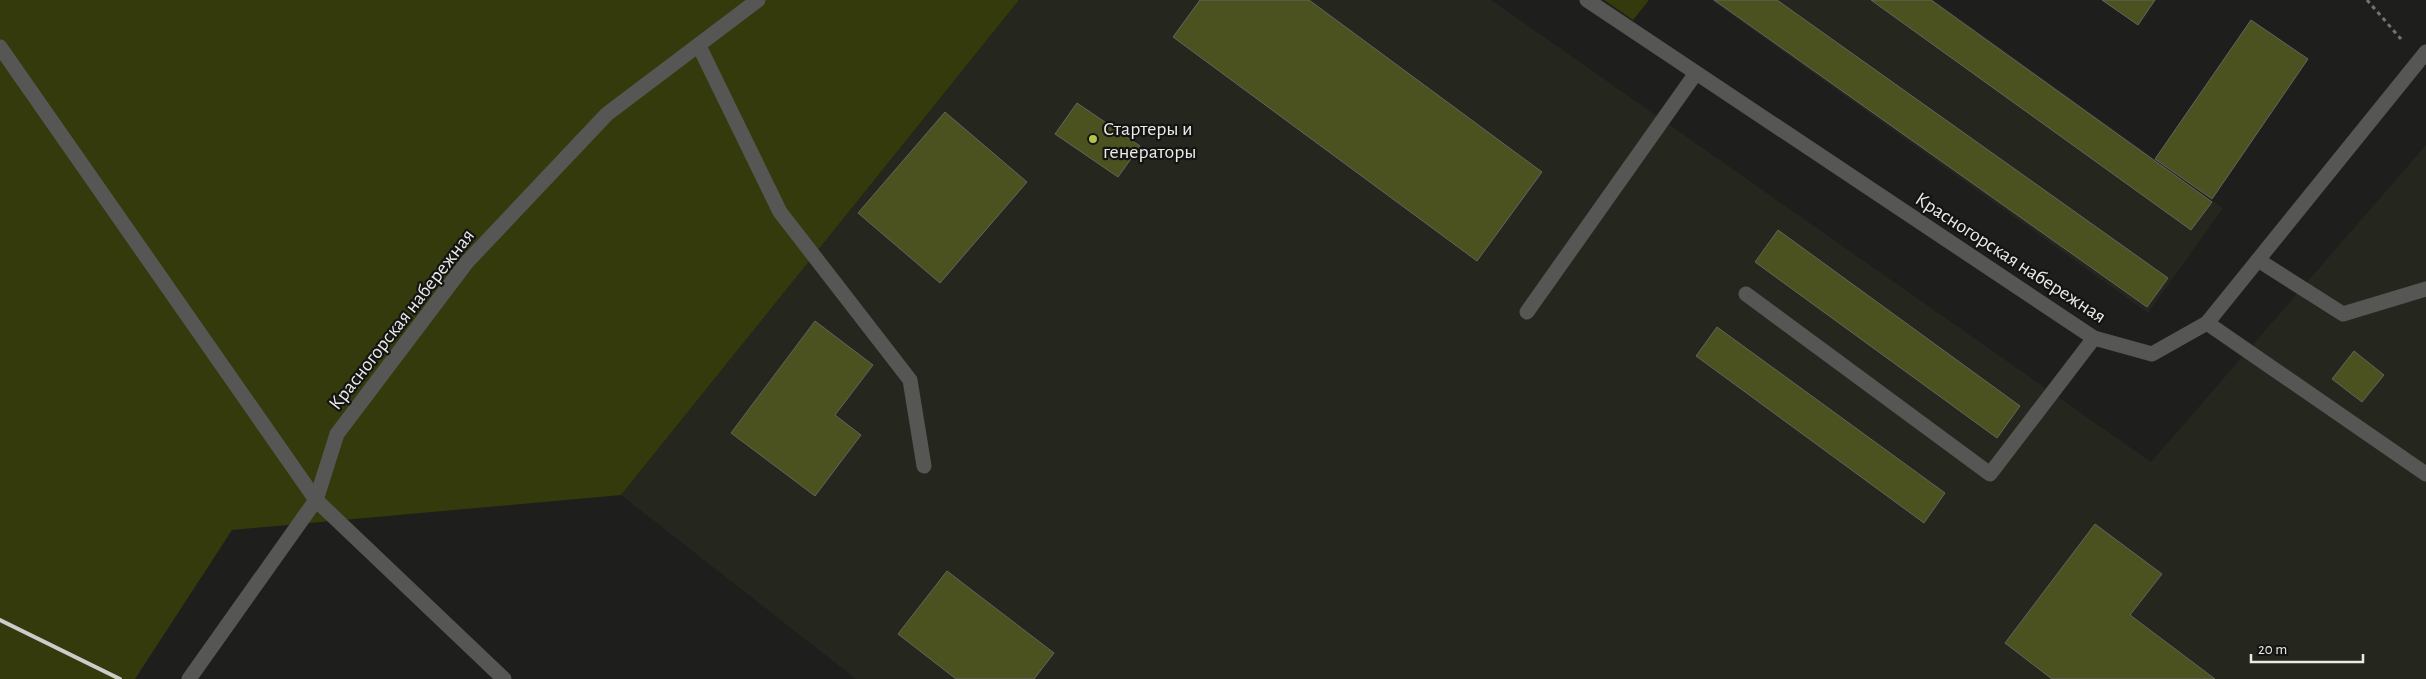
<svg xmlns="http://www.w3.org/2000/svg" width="2426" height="679" viewBox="0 0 2426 679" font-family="'Alegreya Sans',sans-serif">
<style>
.built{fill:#25261e}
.green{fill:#353a0c}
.building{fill:#4c521f;stroke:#646461}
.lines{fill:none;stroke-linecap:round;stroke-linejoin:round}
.path{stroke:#737371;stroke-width:3;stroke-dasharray:4 4;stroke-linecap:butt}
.minor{stroke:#565655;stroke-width:15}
.rail{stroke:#ccccca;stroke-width:4}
.poi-dot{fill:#b4c24a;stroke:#141513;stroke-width:2}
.labels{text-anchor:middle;stroke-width:4.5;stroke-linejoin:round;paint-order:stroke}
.poi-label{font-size:20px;fill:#eaeae8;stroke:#141513;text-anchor:start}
.street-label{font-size:20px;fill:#eaeae8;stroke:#141513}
</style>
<rect width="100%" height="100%" fill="#1e1e1c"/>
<!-- built -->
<g class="built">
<path d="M1019,0H1491L2151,462L2426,145V679H856L621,495Z"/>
<path d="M1711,0H1934L2223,208L2148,313Z"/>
</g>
<!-- green -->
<g class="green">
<path d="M0,0H1019L621,495L232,530L135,679H0Z"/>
<path d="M1604,0H1649L1633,20Z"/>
</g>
<!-- building -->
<g class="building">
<path d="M1200,0H1309L1542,172L1477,261L1173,37Z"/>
<path d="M1714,0H1777L2168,278L2147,307Z"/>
<path d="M1871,0H1931L2212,202L2191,230Z"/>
<path d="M2102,0H2155L2138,25Z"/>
<path d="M2251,20L2308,59L2212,199L2155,159Z"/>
<path d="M1077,103L1140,146L1118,177L1055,134Z"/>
<path d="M945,112L1027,182L940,283L858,213Z"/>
<path d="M1778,230L2020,406L1997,438L1755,262Z"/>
<path d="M815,321L873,365L835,415L861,435L815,496L731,433Z"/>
<path d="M1717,327L1945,493L1924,523L1696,356Z"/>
<path d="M2354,351L2384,375L2362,402L2332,379Z"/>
<path d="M2095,524L2162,574L2130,615L2215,679H2052L2005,643Z"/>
<path d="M947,571L1054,653L1034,679H956L898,634Z"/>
</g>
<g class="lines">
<!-- path -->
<path class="path" d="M2367,0L2401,39"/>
<!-- minor -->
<g class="minor">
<path d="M1587,0L2094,338L2152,354L2207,323L2426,52"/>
<path d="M699,46L780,212L910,380L924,466"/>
<path d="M0,47L316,500L504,679"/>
<path d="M2258,260L2343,314L2426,289"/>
<path d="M1746,294L1990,474L2094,338"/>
<path d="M1527,312L1696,73"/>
<path d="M2207,323L2426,474"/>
<path d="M189,679L316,500L337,434L467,262L607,114L758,0"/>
</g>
<!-- rail -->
<path class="rail" d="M0,620L120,679"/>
</g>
<!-- markers -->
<circle class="poi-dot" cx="1093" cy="139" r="5"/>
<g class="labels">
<!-- poi labels -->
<g class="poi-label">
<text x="1103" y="135">Стартеры и<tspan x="1103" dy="23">генераторы</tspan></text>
</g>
<!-- street labels -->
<g class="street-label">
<text transform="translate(2011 257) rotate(33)" y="7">Краcногорская набережная</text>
<text transform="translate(401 319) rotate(-52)" y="7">Краcногорская набережная</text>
</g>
</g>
<!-- scale -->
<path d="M2251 654v8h112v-8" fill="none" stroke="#eaeae8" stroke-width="2.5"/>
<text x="2258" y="654" font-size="15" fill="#eaeae8" stroke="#141513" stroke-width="4" paint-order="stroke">20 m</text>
</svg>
